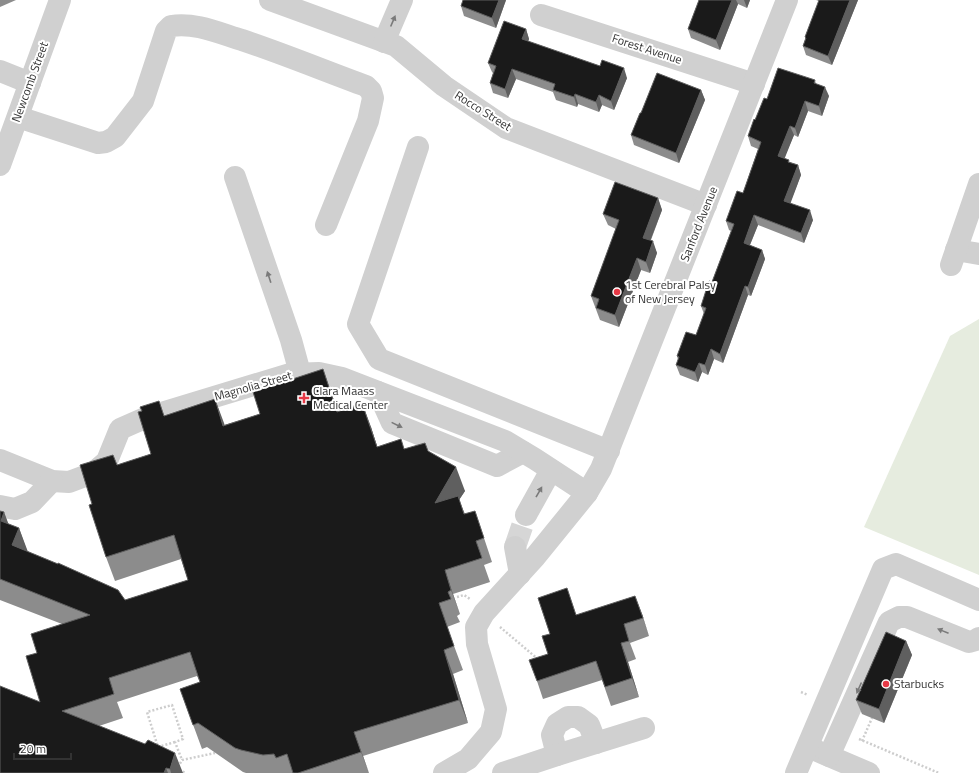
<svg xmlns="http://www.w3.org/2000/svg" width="979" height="773" viewBox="0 0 979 773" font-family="'Titillium Web',sans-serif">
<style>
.green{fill:#e6ecdf}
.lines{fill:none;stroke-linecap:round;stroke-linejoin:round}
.minor-tunnel{stroke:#d6d6d6;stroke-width:22;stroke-dasharray:22 11;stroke-linecap:butt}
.path{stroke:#cdcdcd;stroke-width:2.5;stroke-dasharray:2 2;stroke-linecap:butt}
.minor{stroke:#d0d0d0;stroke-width:22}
.wall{fill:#8c8c8c}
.shaded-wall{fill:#5f5f5f}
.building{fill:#1a1a1a;stroke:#5f5f5f}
.oneway{fill:#7a7a7a}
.poi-dot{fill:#e63946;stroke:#fff;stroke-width:1.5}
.labels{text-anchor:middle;stroke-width:4;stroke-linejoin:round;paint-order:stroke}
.street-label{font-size:12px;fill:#333;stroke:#fff}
.poi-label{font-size:12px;fill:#333;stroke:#fff;text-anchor:start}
</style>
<rect width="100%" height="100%" fill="#fff"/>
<!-- green -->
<path class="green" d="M979,319V575L864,527L950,336Z"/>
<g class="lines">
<!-- minor-tunnel -->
<path class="minor-tunnel" d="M515,547L526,515"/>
<!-- path -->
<g class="path">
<path d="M457,597L464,595L470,599"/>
<path d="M500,627L539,660"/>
<path d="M801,692L808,695"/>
<path d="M859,739L939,773"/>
<path d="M862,741L872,718"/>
<path d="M175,742L158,747L147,712L172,705L183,739L175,742L182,760"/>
<path d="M178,767L182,760L215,753"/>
<path d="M179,770L186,773"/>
</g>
<!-- minor -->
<g class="minor">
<path d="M270,0L396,46L444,86L506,128L706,205"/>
<path d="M541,15L754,84"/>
<path d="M384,42L402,0"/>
<path d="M0,71L30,83"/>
<path d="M18,117L98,143L106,142L115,137L143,101L166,31L171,26C195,22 219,33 242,40C284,54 325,71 366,86L371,91L373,98L368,121L326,225"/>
<path d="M418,147L358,324L379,359L609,451"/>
<path d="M0,165L60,0"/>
<path d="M235,177L291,340L300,373"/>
<path d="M956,250L979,254"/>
<path d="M951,265L979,184"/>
<path d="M378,392L392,423L497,466L523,452"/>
<path d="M0,460L52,481L69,482L93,473L107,461L120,429L145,418L290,374L319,373L342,378L505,441L535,459L587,493"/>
<path d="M0,506L15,509L32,502L52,481"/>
<path d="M526,515L551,470"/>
<path d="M515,547L520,574"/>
<path d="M815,750L869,773"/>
<path d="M557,755L552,735L557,724L568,717H578L589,725L596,743"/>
<path d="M829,756L889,622L899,617H907L969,642L976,640L979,638"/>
<path d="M444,773L468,759L491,732L496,709L477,644L476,627L484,613L535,557L587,493L601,469L787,0"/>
<path d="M503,773L557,755L644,728"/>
<path d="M796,773L883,569L896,564L979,600"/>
</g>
</g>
<!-- wall -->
<g class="wall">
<path d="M0,0H16L0,7Z"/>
<path d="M506,0L496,28L464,16L461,6Z"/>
<path d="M699,0H750L747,8L738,4L720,50L691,38L688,29Z"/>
<path d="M816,0H858L832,65L806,55L803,46L805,39V37L819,1Z"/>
<path d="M526,29L529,39L528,41L627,78L614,110L602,105L599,112L578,104L577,107L556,100L553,92L516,79L508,98L493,93L490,83L493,73L492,72L488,63Z"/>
<path d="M815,80L816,84L829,96L822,116L808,111L798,137L794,135L784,158L790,162L798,165L801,175L790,203L813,220L804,243L758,225L750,245L762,250L765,259L751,296L748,295L723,363L714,359L708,375L702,372L698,382L680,375L676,365L678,360L677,356L696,335L704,314L701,306L712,282L731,231L729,230L726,221L743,193L758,149L751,146L748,136L755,120L767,99Z"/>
<path d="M701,90L705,100L679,163L634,145L631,135L641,113Z"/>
<path d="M658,198L662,210L651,240L657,253L650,273L641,270L619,327L600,320L591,296L616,229L608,225L603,214Z"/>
<path d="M331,392L338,412L371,427L377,447L428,451L465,491L459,500L465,514L483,535L492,562L484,565L490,582L453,594L460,614L457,616L460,622L447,627L463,670L453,674L468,723L363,756L369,773H246L243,772L207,747L202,749L180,689L200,682L197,676L117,702L123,718L99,726L183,773H0L40,702L37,653L62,624L0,600V511L4,512L8,524L19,528L27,551L125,600L188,580L181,559L115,581L106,557L92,504L117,465L151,454L164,416L224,425Z"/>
<path d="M642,614L649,636L630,643L636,659L628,662L639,697L611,706L602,680L543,699L537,681L548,654L550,634L576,615Z"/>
<path d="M906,641L912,655L884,723L862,714L856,700Z"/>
</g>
<!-- shaded-wall -->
<g class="shaded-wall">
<path d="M499,0H506L496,28L492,18Z"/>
<path d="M732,0H736L738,4L720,50L716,40Z"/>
<path d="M744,0H750L747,8Z"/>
<path d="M850,0H858L832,65L828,56Z"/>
<path d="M526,29L529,39L525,49L522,39Z"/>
<path d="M624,68L627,78L614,110L611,101Z"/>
<path d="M512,69L516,79L508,98L505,89Z"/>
<path d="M825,87L829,96L822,116L819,106Z"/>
<path d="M701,90L705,100L679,163L676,153Z"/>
<path d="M575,94L578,104L577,107L574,97Z"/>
<path d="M599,95L602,105L599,112L596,102Z"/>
<path d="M805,101L808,111L798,137L795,128Z"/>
<path d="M790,126L794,135L782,165L778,156Z"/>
<path d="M798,165L801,175L788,210L784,201Z"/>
<path d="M658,198L662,210L647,249L643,238Z"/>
<path d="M810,210L813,220L804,243L801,233Z"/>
<path d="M754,215L758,225L747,252L744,243Z"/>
<path d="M653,241L657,253L650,273L646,262Z"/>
<path d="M762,250L765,259L751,296L748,287Z"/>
<path d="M637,258L641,270L619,327L615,315Z"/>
<path d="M745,286L748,295L723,363L720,354Z"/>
<path d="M711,349L714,359L708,375L705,365Z"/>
<path d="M699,363L702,372L698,382L695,372Z"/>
<path d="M323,369L331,392L346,436L337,412Z"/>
<path d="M215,399L224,423L232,449L223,426Z"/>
<path d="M362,403L371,427L385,471L377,447Z"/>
<path d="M456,467L465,491L459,500L466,520L435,503Z"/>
<path d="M4,512L13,536L1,521Z"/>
<path d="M19,528L28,552L12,545Z"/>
<path d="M445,570L453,594L460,614L451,590Z"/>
<path d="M635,596L642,614L649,636L643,618Z"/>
<path d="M906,641L912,655L884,723L879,709Z"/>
<path d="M621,643L628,662L639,697L632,678Z"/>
<path d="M444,650L453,674L468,723L459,700Z"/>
<path d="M354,732L363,756L369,773L361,752Z"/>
<path d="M175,753L183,773H171L170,769Z"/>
<path d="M166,768L168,773H164Z"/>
</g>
<!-- building -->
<g class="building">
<path d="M463,0H499L492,18L461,6Z"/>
<path d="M699,0H732L716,40L688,29Z"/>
<path d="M819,0H850L828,56L803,46L806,38L805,37Z"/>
<path d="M504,21L526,29L522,39L600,66L602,60L624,68L611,101L599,95L596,102L575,94L574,97L553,90L555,84L512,69L505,89L490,83L496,66L488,63Z"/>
<path d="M778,68L815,80L814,83L825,87L819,106L805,101L795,128L790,126L778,156L789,160L788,162L798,165L784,201L810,210L801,233L754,215L744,243L762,250L748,287L745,286L720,354L711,349L705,365L699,363L695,372L676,365L679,357L677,356L686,332L696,335L706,308L701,306L709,281L712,282L734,224L726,221L737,191L743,193L761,142L748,136L754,119L755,120L764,98L767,99Z"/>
<path d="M657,73L701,90L676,153L631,135L640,113H641Z"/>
<path d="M615,182L658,198L643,238L653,241L646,262L637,258L615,315L596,308L599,299L591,296L619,220L603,214Z"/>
<path d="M323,369L337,412L362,403L377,447L401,439L404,449L425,443L428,451L456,467L435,503L458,496L464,514L475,511L484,538L476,541L482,558L445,570L451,590L448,592L451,599L439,603L454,646L444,650L459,700L354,732L361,752L298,773H293L287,754L276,758L274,754L263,755L241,750L235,748L198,723L193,725L180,689L200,682L190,652L109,678L114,694L62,711L145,744L148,740L175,753L170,769L166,768L164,773H0V686L40,702L26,656L37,653L31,634L90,615L0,579V511L4,512L1,521L19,528L12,545L58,564V563L118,590L125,600L188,580L174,535L106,557L89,505L92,504L80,465L113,455L117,465L151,454L138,412L142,411L140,407L159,401L164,416L215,399L223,426L260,414L253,392Z"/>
<path d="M567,588L576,615L635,596L643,618L624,624L629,641L621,643L632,678L605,687L596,661L537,681L529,660L548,654L542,636L550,634L538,598Z"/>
<path d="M886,632L906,641L879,709L856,700Z"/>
</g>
<!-- one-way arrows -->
<defs><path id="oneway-solid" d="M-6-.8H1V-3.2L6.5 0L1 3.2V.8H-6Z"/></defs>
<g class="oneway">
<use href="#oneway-solid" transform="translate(393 21) rotate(-67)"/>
<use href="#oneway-solid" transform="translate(269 277) rotate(-108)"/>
<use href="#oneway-solid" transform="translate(397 425) rotate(26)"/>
<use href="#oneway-solid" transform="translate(539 492) rotate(-60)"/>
<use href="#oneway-solid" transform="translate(943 631) rotate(-158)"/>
<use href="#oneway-solid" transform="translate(859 688) rotate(114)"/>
</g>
<!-- markers -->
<g class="poi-dot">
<circle cx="617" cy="292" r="4"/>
<path d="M302 392h4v4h4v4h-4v4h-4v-4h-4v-4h4z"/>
<circle cx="886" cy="684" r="4"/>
</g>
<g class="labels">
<!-- street labels -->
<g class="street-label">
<text transform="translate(647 49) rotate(18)" y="4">Forest Avenue</text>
<text transform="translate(30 82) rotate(-70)" y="4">Newcomb Street</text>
<text transform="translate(483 111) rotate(32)" y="4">Rocco Street</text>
<text transform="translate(699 224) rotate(-68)" y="4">Sanford Avenue</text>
<text transform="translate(253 386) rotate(-16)" y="4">Magnolia Street</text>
</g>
<!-- poi labels -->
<g class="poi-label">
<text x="625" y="289">1st Cerebral Palsy<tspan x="625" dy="14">of New Jersey</tspan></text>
<text x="313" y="395">Clara Maass<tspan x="313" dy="14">Medical Center</tspan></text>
<text x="894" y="688">Starbucks</text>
</g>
</g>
<!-- scale -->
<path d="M14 753v6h57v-6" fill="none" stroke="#333333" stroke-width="2"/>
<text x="20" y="753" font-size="12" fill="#333333" stroke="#ffffff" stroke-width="3" paint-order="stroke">20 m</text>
</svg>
